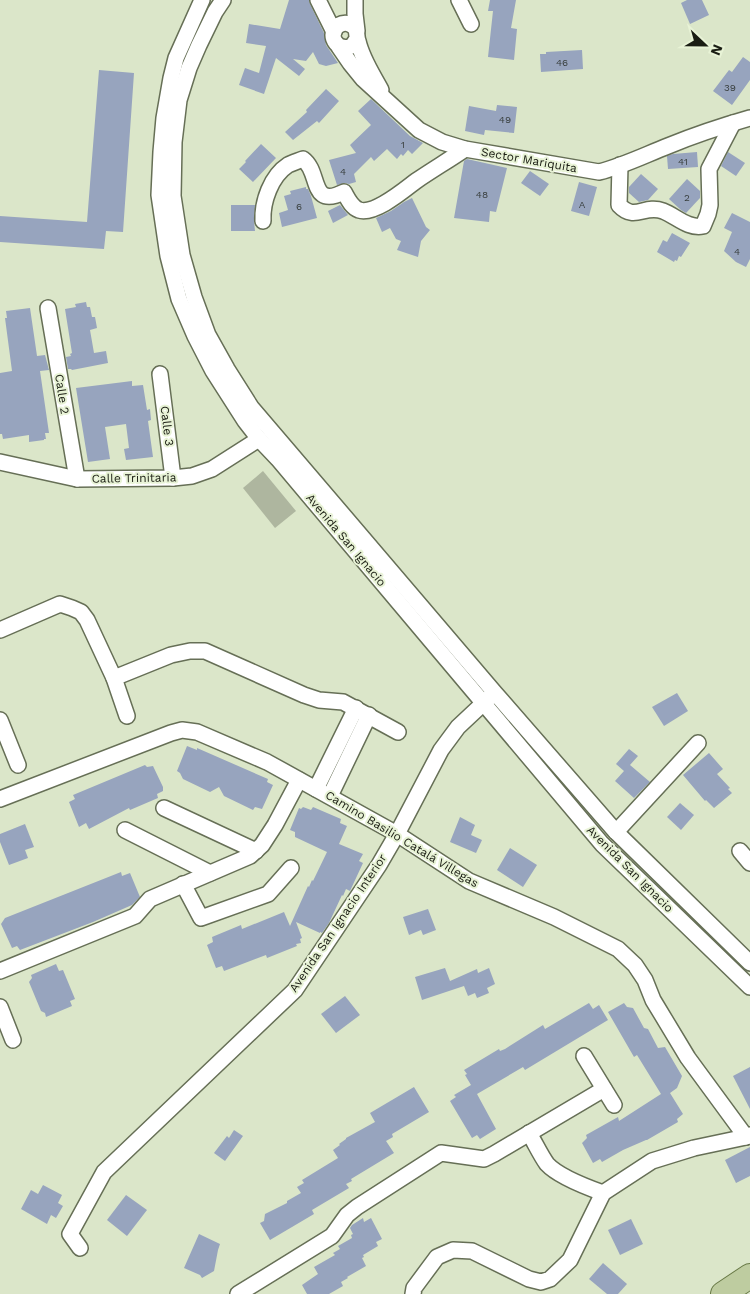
<svg xmlns="http://www.w3.org/2000/svg" width="750" height="1294" viewBox="0 0 750 1294" font-family="'Work Sans',sans-serif">
<style>
.green{fill:#aeb69f}
.building{fill:#97a4be}
.lines{fill:none;stroke-linecap:round;stroke-linejoin:round}
.street-casing{stroke:#666f56;stroke-width:18}
.primary-casing{stroke:#687946;stroke-width:26}
.street{stroke:#fff;stroke-width:15}
.primary{stroke:#becca0;stroke-width:24}
.labels{text-anchor:middle;stroke-width:4;stroke-linejoin:round;paint-order:stroke}
.number-label{font-size:10px;fill:#393f3e}
.street-label{font-size:12px;fill:#1a1d13;stroke:#e8f3d6}
</style>
<rect width="100%" height="100%" fill="#dbe6c9"/>
<!-- green -->
<path class="green" d="M263,471L296,511L275,528L243,488Z"/>
<!-- building -->
<g class="building">
<path d="M289,0H309L310,4L324,33L326,45L338,63L326,66L319,64L313,52L306,61L293,59L305,69L299,76L276,58L264,94L239,85L245,68L259,73L266,46L246,43L249,24L280,29Z"/>
<path d="M490,0H516L511,28L517,29L514,60L488,57L493,11H488Z"/>
<path d="M687,0H702L709,15L690,24L681,3Z"/>
<path d="M582,50L583,69L541,72L540,54H546V52Z"/>
<path d="M743,57L750,62V80L732,105L713,91L729,70L732,72Z"/>
<path d="M99,70L134,73L123,232L106,231L104,249L0,242V216L87,222Z"/>
<path d="M326,89L339,101L319,123L317,121L293,140L285,132L307,112L306,110Z"/>
<path d="M371,99L410,136L423,143L412,154L408,150L403,156L401,154L397,159L387,149L374,161L371,157L354,174L356,182L349,184L345,183L337,185L329,160L356,153L350,145L371,125L358,111Z"/>
<path d="M497,105L517,107L514,133L485,130L484,135L465,131L469,106L496,111Z"/>
<path d="M261,144L276,158L253,182L239,169L246,162L245,161Z"/>
<path d="M697,152L698,167L668,169L667,156L673,154Z"/>
<path d="M728,152L745,163L736,176L721,166Z"/>
<path d="M467,159L507,168L496,212L490,211L489,222L454,218L464,161Z"/>
<path d="M530,171L549,184L540,196L521,183Z"/>
<path d="M641,174L658,189L648,200L639,202L629,193V187Z"/>
<path d="M687,179L700,191V198L686,213L681,210L669,199Z"/>
<path d="M579,182L597,187L589,216L571,211Z"/>
<path d="M306,187V189H308L311,196L317,218L282,227L279,213L288,210L284,196L291,194L290,191Z"/>
<path d="M412,198L426,227L430,230L421,241L418,257L397,250L401,241L396,239L390,228L382,232L376,218L391,211L404,202Z"/>
<path d="M231,205H255L254,221L255,231H231Z"/>
<path d="M340,205L348,215L333,223L328,211Z"/>
<path d="M732,213L750,222V259L746,267L736,262L724,251L732,232L724,228Z"/>
<path d="M672,233L690,243L681,257L679,256L677,261L675,260L674,262L657,252L663,240L667,242Z"/>
<path d="M86,302L87,307H90L92,317H95L97,328L90,330L94,353L106,351L108,363L72,370L71,369H68L66,357L71,356L70,354L72,353L65,309L76,307L75,304Z"/>
<path d="M30,308L37,356L45,355L49,370L40,371L49,433H45L46,439H44V440L29,442V435L3,439L2,434H0V373L12,371L5,318H7L6,311Z"/>
<path d="M132,381V386L143,385L147,410L150,409L151,420L148,421L153,457L126,460L124,449L129,448L126,424L105,427L110,459L88,462L76,388Z"/>
<path d="M677,693L688,711L664,726L652,707Z"/>
<path d="M187,746L197,750V748L268,779L267,782L273,785L262,809L255,807L253,810L224,796L219,787L210,792L183,779L180,773L177,771Z"/>
<path d="M629,749L638,756L630,765L650,782L634,798L615,781L624,771L616,764Z"/>
<path d="M709,753L723,769L717,774L730,788L728,789L732,793L714,808L706,800L705,801L683,775Z"/>
<path d="M145,765L147,767L153,766L163,787V791L157,794L158,798L130,810L129,808L89,829L86,823L79,827L69,802L75,799L73,795Z"/>
<path d="M680,803L694,815L681,830L667,817Z"/>
<path d="M303,807L311,810L313,807L341,819L340,823L347,826L339,844L363,854L359,861L363,863L350,891L346,889L343,896L342,895L329,923L322,933L320,932V933L296,922L302,938L300,939L301,943L296,944L297,946L267,958L266,955L224,971L222,966L216,968L207,945L213,942L212,937L241,925L242,929L284,912L290,926L308,886L309,887L312,880L313,881L327,852L295,837V832L290,830L299,808L301,809Z"/>
<path d="M460,817L475,825L471,835L482,840L476,853L450,842Z"/>
<path d="M25,824L34,847L25,850L28,858L9,865L0,842V834Z"/>
<path d="M510,848L537,865L523,887L497,870Z"/>
<path d="M121,872L122,876L130,873L140,897L132,905L93,922L20,950L17,946L12,948L1,924L5,918Z"/>
<path d="M428,909L436,930L423,935L421,930L409,935L403,917Z"/>
<path d="M56,964L59,971L63,970L75,999L70,1001L72,1006L46,1017L45,1013L41,1011L29,982L32,978L31,975Z"/>
<path d="M445,968L450,981L477,969L478,973L489,968L495,984L487,988L489,993L477,998L475,993L468,996L464,986L422,1000L415,977Z"/>
<path d="M345,996L360,1015L336,1033L321,1014Z"/>
<path d="M589,1003L593,1009L599,1005L608,1020L525,1070L523,1067L477,1094L496,1129L480,1139L477,1135L472,1138L450,1101L456,1097L454,1095L471,1085L465,1075L467,1074L464,1070L499,1049L500,1051L505,1049L543,1025L545,1029Z"/>
<path d="M624,1003L627,1007L633,1008L644,1028L648,1029L658,1048L665,1047L682,1076L677,1088L670,1093L683,1114L677,1119L678,1122L647,1140H646L623,1150L602,1162L600,1159L593,1163L582,1143L587,1138L586,1135L618,1117L619,1121L661,1094L637,1055L634,1057L608,1012Z"/>
<path d="M750,1067V1109L733,1076Z"/>
<path d="M414,1087L429,1112L392,1134L393,1137L386,1141L394,1153L351,1179L352,1181L346,1184L349,1188L312,1210L314,1214L270,1240L260,1223L264,1221L265,1214L287,1203V1201L301,1193L297,1187L304,1183L302,1180L338,1158L333,1150L340,1145L339,1144L346,1139V1138L375,1122L370,1113Z"/>
<path d="M234,1130L243,1136L225,1161L214,1153L227,1136L229,1138Z"/>
<path d="M750,1147V1176L736,1183L725,1160Z"/>
<path d="M43,1185L62,1195L58,1203L63,1206L56,1218L51,1215L47,1224L21,1209L31,1190L38,1194Z"/>
<path d="M126,1195L147,1210L127,1236L107,1220Z"/>
<path d="M363,1218L364,1222L371,1218L382,1239L376,1242L378,1246L363,1255L364,1257L362,1258L366,1266L347,1277L348,1278L341,1282L343,1286L329,1294H307L302,1285L318,1274L314,1267L335,1255L333,1253L340,1249L338,1246L352,1238L351,1235L353,1234L350,1228L352,1225Z"/>
<path d="M631,1219L643,1244L620,1255L608,1230Z"/>
<path d="M199,1234L220,1244L218,1250L214,1271L202,1278L200,1275L184,1268Z"/>
<path d="M603,1263L627,1284L618,1294H607L589,1279Z"/>
</g>
<g class="lines">
<!-- street casing -->
<g class="street-casing">
<g id="street">
<path d="M202,0L176,58L171,78L164,118L161,152L159,195L168,256L179,299L195,336L213,371L245,421L259,439L278,459L602,844L750,987"/>
<path d="M223,0L215,12L199,45L189,68L179,100L174,142L173,196L182,255L194,297L208,335L227,369L251,407L495,693L616,832L750,963"/>
<path d="M318,0L334,32"/>
<path d="M355,0V14L357,31"/>
<path d="M459,0L471,24"/>
<path d="M357,39L352,46C336,53 326,33 339,25C344,22 350,23 354,27C358,31 356,36 358,41C362,59 373,75 381,90"/>
<path d="M339,47L350,63L363,79L419,130L442,142L465,149L599,172C623,166 645,155 668,146C695,135 722,126 750,118"/>
<path d="M620,165L619,205C635,222 644,204 663,211C676,216 688,229 703,226L708,214L710,205L709,169L733,123"/>
<path d="M263,221C262,202 271,176 288,165C292,163 298,161 303,159C321,172 309,209 344,192C348,199 351,207 359,210C375,215 404,190 416,181C432,170 449,160 465,149"/>
<path d="M48,308L77,479"/>
<path d="M160,374L173,478"/>
<path d="M0,462L77,479L173,478L192,476L212,469L259,439"/>
<path d="M0,630L60,604L72,608L81,612L87,620L114,678L127,716"/>
<path d="M114,678L171,655L190,651H205L304,695L319,700L343,702L398,732"/>
<path d="M0,720L18,765"/>
<path d="M316,789L356,708"/>
<path d="M330,796L369,715"/>
<path d="M0,799L171,733L182,730L197,732L267,762L397,834L469,881L554,917L618,949L635,965L645,980L653,1000L688,1058L746,1137"/>
<path d="M164,808L256,851"/>
<path d="M125,830L210,873"/>
<path d="M616,832L698,743"/>
<path d="M740,851L750,863"/>
<path d="M183,884L201,918L268,894L291,868"/>
<path d="M0,971L135,916L150,899L250,856L262,845L275,825L299,780"/>
<path d="M0,1007L13,1040"/>
<path d="M584,1056L614,1105"/>
<path d="M529,1133C535,1143 541,1156 547,1164C558,1176 589,1188 603,1193"/>
<path d="M80,1248L70,1234L104,1172L295,990L379,865L397,834L441,750L458,727L490,697"/>
<path d="M238,1294L332,1236L347,1215L357,1207L441,1153L484,1159L494,1154L604,1089"/>
<path d="M413,1294L414,1288L437,1257L453,1250L472,1251L529,1279L541,1282L550,1279L570,1260L603,1193L652,1161L694,1148L746,1137L750,1135"/>
</g>
</g>
<!-- primary casing -->
<g class="primary-casing">
<path id="primary" d="M723,1294L750,1276"/>
</g>
<!-- street -->
<use href="#street" class="street"/>
<!-- primary -->
<use href="#primary" class="primary"/>
</g>
<g class="labels">
<!-- number labels -->
<g class="number-label">
<text x="562" y="66">46</text>
<text x="730" y="91">39</text>
<text x="505" y="123">49</text>
<text x="403" y="148">1</text>
<text x="683" y="165">41</text>
<text x="343" y="175">4</text>
<text x="482" y="198">48</text>
<text x="687" y="201">2</text>
<text x="582" y="208">A</text>
<text x="299" y="210">6</text>
<text x="737" y="255">4</text>
</g>
<!-- street labels -->
<g class="street-label">
<text transform="translate(529 160) rotate(10)" y="4">Sector Mariquita</text>
<text transform="translate(62 394) rotate(81)" y="4">Calle 2</text>
<text transform="translate(167 426) rotate(83)" y="4">Calle 3</text>
<text transform="translate(134 478) rotate(-1)" y="4">Calle Trinitaria</text>
<text transform="translate(346 540) rotate(50)" y="4">Avenida San Ignacio</text>
<text transform="translate(402 839) rotate(31)" y="4">Camino Basilio Catalá Villegas</text>
<text transform="translate(630 869) rotate(45)" y="4">Avenida San Ignacio</text>
<text transform="translate(338 923) rotate(-56)" y="4">Avenida San Ignacio Interior</text>
</g>
</g>
<!-- north arrow -->
<g transform="translate(705 45) rotate(112)" stroke="#e8f3d6" stroke-width="4" paint-order="stroke">
<path d="M0-4L9 19L0 12L-9 19Z" fill="#1a1d13"/>
<text y="-8" font-size="14" font-weight="bold" text-anchor="middle" fill="#1a1d13">N</text>
</g>
</svg>
